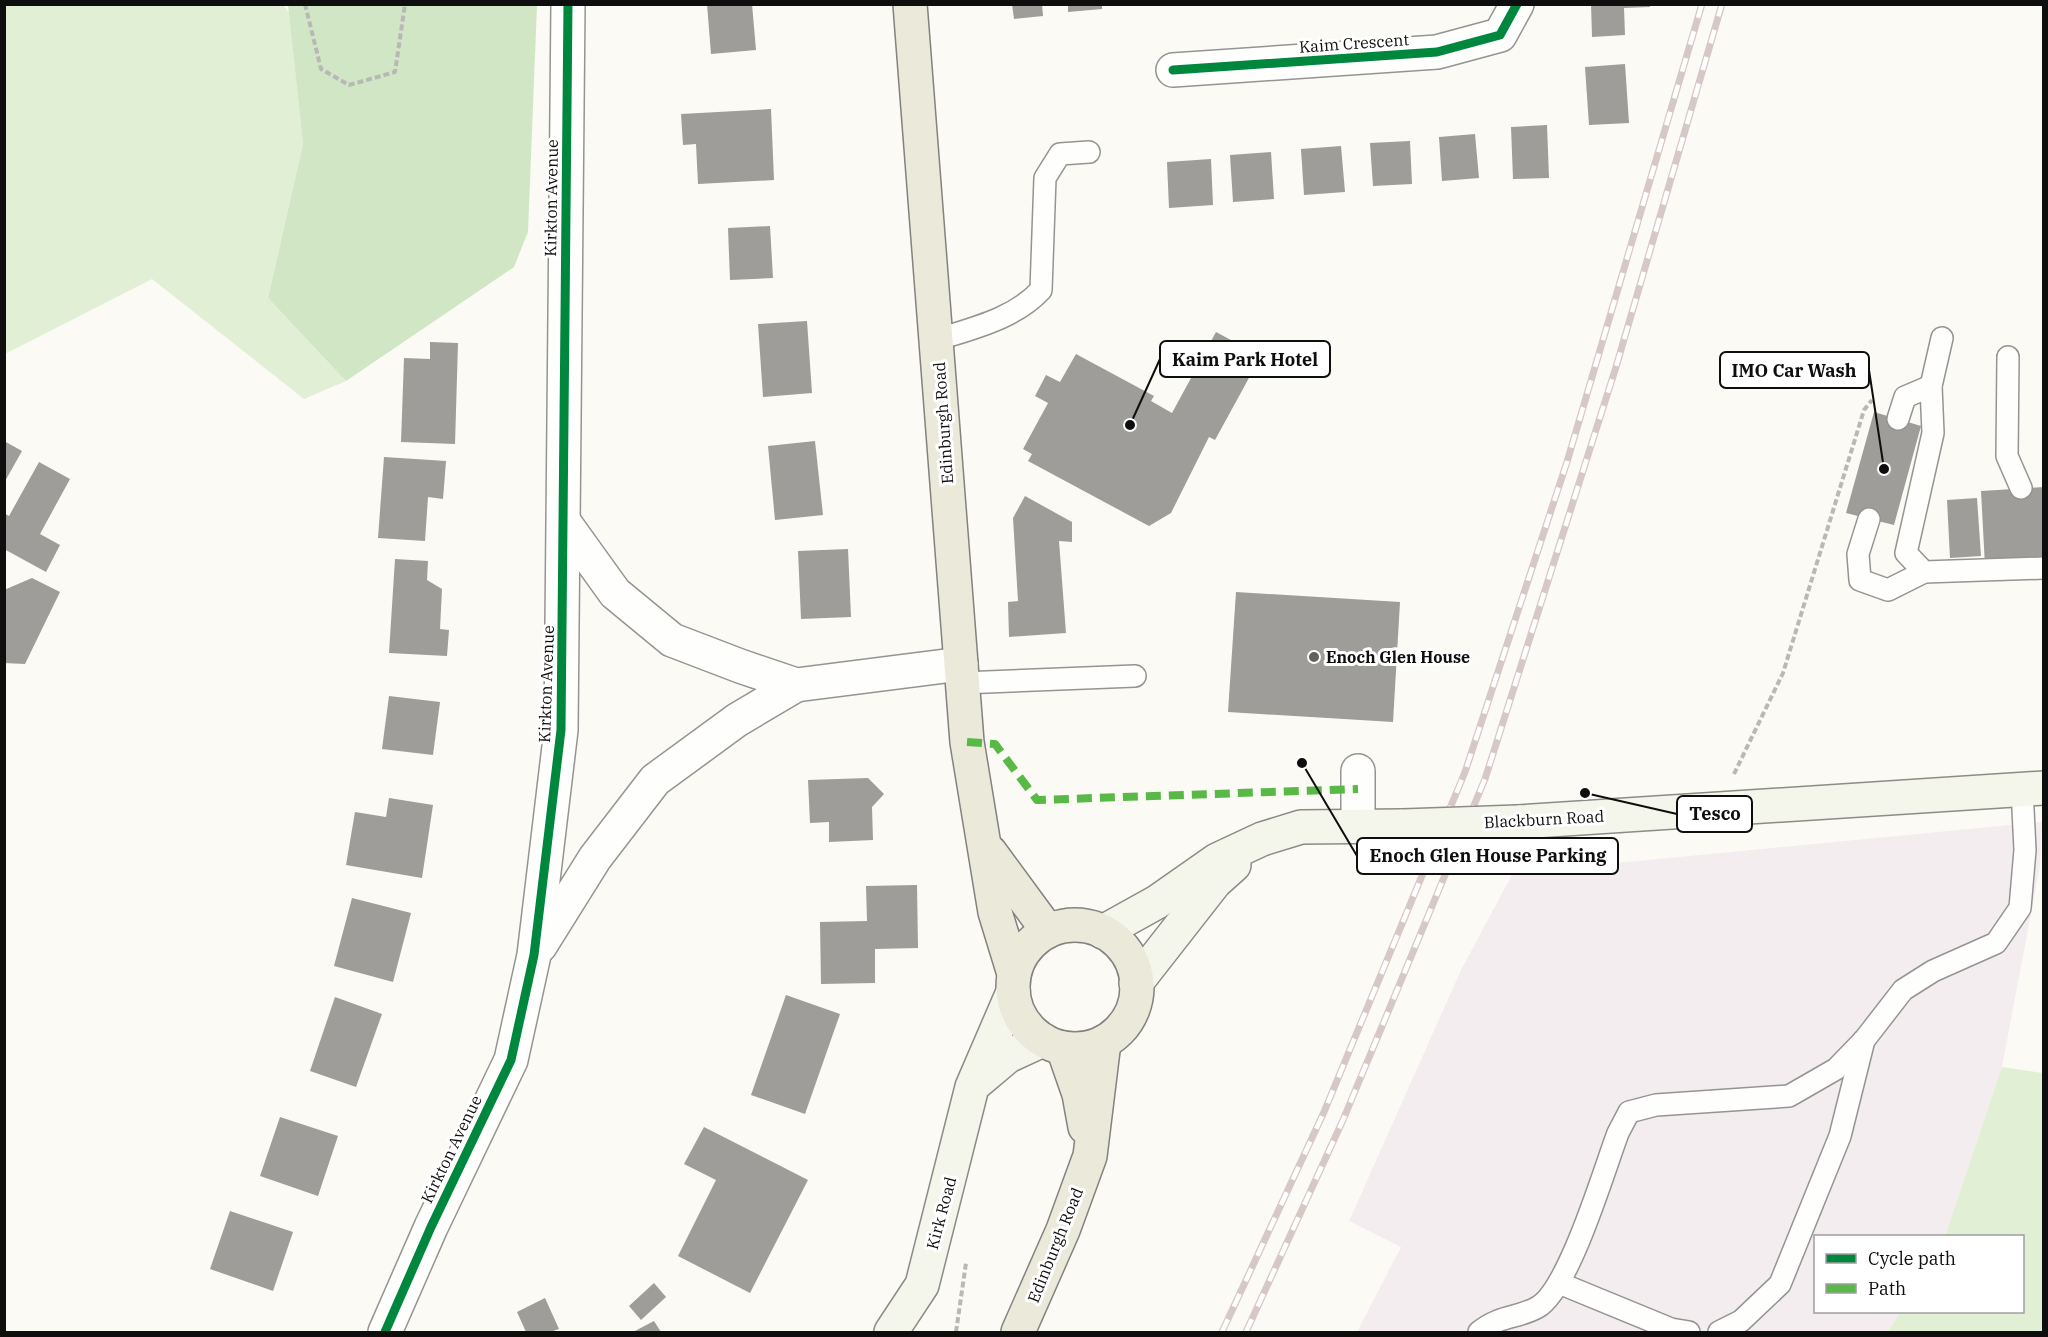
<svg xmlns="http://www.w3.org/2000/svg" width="2048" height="1337" viewBox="0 0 2048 1337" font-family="'IBM Plex Serif',serif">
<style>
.industrial{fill:#f3edf0}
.green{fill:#e1efd5}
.forest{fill:#d1e6c4}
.building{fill:#9e9d99}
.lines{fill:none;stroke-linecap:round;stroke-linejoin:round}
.lane-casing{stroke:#959492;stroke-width:24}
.street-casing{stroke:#959492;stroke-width:36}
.secondary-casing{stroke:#8b8b88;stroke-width:36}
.primary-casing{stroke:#82827f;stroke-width:36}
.path{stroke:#b8b8b7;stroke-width:4;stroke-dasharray:6 3;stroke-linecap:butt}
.lane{stroke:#fefefd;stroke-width:21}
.street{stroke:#fefefd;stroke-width:33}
.secondary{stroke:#f4f5eb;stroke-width:33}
.primary{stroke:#ebe9da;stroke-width:33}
.rail-casing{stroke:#d6c8c5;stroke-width:7}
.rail{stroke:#fff;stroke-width:4.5;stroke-dasharray:14;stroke-linecap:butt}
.secondary-bridge-casing{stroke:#8b8b88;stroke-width:36;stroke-linecap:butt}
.secondary-bridge{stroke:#f4f5eb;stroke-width:33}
.quiet{stroke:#58b947;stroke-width:8;stroke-dasharray:15 8;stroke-linecap:butt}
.cycleway-casing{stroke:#fff;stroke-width:13}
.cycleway{stroke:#00873e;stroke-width:9}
.poi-dot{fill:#61615e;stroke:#fff;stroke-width:2}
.labels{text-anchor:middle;stroke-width:6;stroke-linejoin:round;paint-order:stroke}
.street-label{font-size:16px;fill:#0e0e0e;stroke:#fff}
.poi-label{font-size:16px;font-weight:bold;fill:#0e0e0e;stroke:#fff;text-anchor:start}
.leader{fill:none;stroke:#0e0e0e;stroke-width:2}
.callout-dot{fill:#0e0e0e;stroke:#fff;stroke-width:2}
.callout{fill:#fff;stroke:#0e0e0e;stroke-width:2}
.callout-label{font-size:18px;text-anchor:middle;font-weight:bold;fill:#0e0e0e}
</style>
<rect width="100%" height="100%" fill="#fbfaf4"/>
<!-- industrial -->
<path class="industrial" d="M2042,822L2040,866L2002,1067L1945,1236H1816V1312H1901L1887,1332H1357L1401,1247L1349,1221L1462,968L1513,873Z"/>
<!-- green -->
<g class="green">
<path d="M5,5H283L289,13L303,144L268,298L346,381L304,399L152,279L5,354Z"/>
<path d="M2002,1067L2043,1073V1332H1887L1901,1312H2022V1236H1945Z"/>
</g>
<!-- forest -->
<path class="forest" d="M288,5H537L528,232L514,267L346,381L268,298L303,144Z"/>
<!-- building -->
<g class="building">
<path d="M707,4H752L756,50L711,54Z"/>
<path d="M1012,4H1042L1043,16L1014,19Z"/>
<path d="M1068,4H1102V9L1068,12Z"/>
<path d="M1591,4H1650V7L1624,8L1625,35L1592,37Z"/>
<path d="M1625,64L1629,123L1589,125L1585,67Z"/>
<path d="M771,109L774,180L698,184L696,144L683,145L681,114Z"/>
<path d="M1547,125L1549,178L1513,179L1511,127Z"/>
<path d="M1475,134L1479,178L1442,181L1439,137Z"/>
<path d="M1410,141L1412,184L1373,186L1370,143Z"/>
<path d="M1341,146L1345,192L1304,195L1301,149Z"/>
<path d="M1271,152L1274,199L1233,202L1230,155Z"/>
<path d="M1211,159L1213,205L1169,208L1167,162Z"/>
<path d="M770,226L773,278L730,280L728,228Z"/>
<path d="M807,321L812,393L763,397L758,324Z"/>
<path d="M1216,332L1261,356L1215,440L1209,437L1171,513L1149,526L1028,461L1032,454L1023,449L1048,403L1035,396L1046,375L1060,382L1076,354L1154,396L1151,401L1172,413Z"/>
<path d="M430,342L458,343L455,444L401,442L404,358L430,359Z"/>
<path d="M1874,412L1921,426L1894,525L1846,513Z"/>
<path d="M4,441L22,451L4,483Z"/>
<path d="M815,441L823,515L775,520L768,446Z"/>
<path d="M384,457L446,461L443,499L428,497L425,541L378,538Z"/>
<path d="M39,462L70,479L40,534L60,545L46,572L4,549V513L9,516Z"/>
<path d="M2044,487V563L1985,566L1981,491Z"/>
<path d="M1025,496L1072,522V542L1059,541L1066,633L1009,637L1008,602L1018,601L1013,518Z"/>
<path d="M1977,498L1981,556L1950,558L1947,500Z"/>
<path d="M848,549L851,617L801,619L798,551Z"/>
<path d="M395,559L428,561L427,580L442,589L440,629L449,630L447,656L389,653Z"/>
<path d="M32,578L60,592L25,664L4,663V590Z"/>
<path d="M1236,592L1400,602L1393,722L1228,712Z"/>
<path d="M389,696L440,702L433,755L382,749Z"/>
<path d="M868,778L884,794L872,807L873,840L829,842V822L810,823L808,780Z"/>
<path d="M389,798L433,805L422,878L346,865L355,812L386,817Z"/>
<path d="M917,885L918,948L875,949V983L821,984L820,922L867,921L866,886Z"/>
<path d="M352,898L411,913L393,982L334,966Z"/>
<path d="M786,995L840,1014L805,1114L751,1095Z"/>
<path d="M335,997L382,1014L356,1087L310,1071Z"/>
<path d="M280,1117L338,1136L318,1196L260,1176Z"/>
<path d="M704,1127L808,1180L750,1293L678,1256L716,1180L684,1164Z"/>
<path d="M230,1211L293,1232L273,1291L210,1269Z"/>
<path d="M654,1283L666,1297L641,1320L629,1306Z"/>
<path d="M545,1298L559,1329L550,1332H526L517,1312Z"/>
<path d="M654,1321L661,1332H633Z"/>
</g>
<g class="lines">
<!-- lane casing -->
<g class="lane-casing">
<g id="lane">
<path d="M1942,338L1931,386L1933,433L1906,553L1924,572L2044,568"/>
<path d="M936,340C973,328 1014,319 1041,290L1045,178L1060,154L1089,152"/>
<path d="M2008,357L2007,456L2021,488"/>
<path d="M1898,419L1905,397L1931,386"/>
<path d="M1869,519L1858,554L1860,580L1888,590L1924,572"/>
<path d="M962,683L1135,676"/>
<path d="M1559,1283L1671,1329L1689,1332"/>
<path d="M1479,1332C1502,1314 1517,1319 1538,1307C1569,1289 1604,1170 1618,1133L1629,1112L1656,1105L1789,1096L1836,1069L1865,1039L1903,990L1933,971L1996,943L2020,908L2025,850L2022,789"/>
<path d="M1719,1332L1741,1321L1780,1284L1840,1136L1864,1040"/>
</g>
</g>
<!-- street casing -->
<g class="street-casing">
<g id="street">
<path d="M1173,70L1437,52L1500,35L1517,4"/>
<path d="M564,522L615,593L672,640L740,666L796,685L961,664"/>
<path d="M1358,771V825"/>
<path d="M540,946L595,858L655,780L737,720L796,685"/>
<path d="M385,1332L431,1227L511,1060L534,955L561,730L568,4"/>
</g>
</g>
<!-- secondary casing -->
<g class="secondary-casing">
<g id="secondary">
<path d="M1518,822L2044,788"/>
<path d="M1103,932L1157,902L1217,860L1262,839L1301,827L1403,826"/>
<path d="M1136,983L1215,882L1234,865"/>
<path d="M976,1083L1008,1056L1043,1040"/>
<path d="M891,1332L922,1285L972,1087L1013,992"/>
</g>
</g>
<!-- primary casing -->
<g class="primary-casing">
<g id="primary">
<path d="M910,4L967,742L995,912L1014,974"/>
<path d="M990,852L1048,931"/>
<circle cx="1075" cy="987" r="62"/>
<path d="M1063,1048L1079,1094L1085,1127"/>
<path d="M1018,1332L1063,1230L1090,1156L1104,1042"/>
</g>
</g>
<!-- path -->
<g class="path">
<path d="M305,4L321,69L349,85L395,72L405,4"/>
<path d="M1734,774L1783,673L1864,410L1872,400"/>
<path d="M956,1332L966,1263"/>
</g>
<!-- lane -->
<use href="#lane" class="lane"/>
<!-- street -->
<use href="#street" class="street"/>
<!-- secondary -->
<use href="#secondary" class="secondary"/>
<!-- primary -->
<use href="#primary" class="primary"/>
<!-- rail casing -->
<g class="rail-casing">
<g id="rail">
<path d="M1222,1332L1324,1112L1465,772L1567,462L1702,4"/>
<path d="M1246,1332L1343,1120L1485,779L1616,367L1722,4"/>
</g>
</g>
<!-- rail -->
<use href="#rail" class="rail"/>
<!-- secondary-bridge casing -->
<g class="secondary-bridge-casing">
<path id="secondary-bridge" d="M1403,826L1518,822"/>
</g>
<!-- secondary-bridge -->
<use href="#secondary-bridge" class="secondary-bridge"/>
<!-- quiet -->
<path class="quiet" d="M967,742L995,744L1037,800L1358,789"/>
<!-- cycleway casing -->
<g class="cycleway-casing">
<g id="cycleway">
<path d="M1173,70L1437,52L1500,35L1517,4"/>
<path d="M385,1332L431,1227L511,1060L534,955L561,730L568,4"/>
</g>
</g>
<!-- cycleway -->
<use href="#cycleway" class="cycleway"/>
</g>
<!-- markers -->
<circle class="poi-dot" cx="1314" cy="657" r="6"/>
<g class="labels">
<!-- street labels -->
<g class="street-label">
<text transform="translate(1354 43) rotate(-4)" y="6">Kaim Crescent</text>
<text transform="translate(551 198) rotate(-89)" y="6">Kirkton Avenue</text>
<text transform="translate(943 423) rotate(-94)" y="6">Edinburgh Road</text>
<text transform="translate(546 684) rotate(-88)" y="6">Kirkton Avenue</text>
<text transform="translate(1544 819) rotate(-3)" y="6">Blackburn Road</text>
<text transform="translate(451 1149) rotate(-64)" y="6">Kirkton Avenue</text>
<text transform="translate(941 1213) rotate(-75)" y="6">Kirk Road</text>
<text transform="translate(1055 1245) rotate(-68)" y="6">Edinburgh Road</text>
</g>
<!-- poi labels -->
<g class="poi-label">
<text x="1326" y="663">Enoch Glen House</text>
</g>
</g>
<!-- callouts -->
<path class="leader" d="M1130 425L1160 359M1884 469L1869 370M1585 793L1677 814M1302 763L1357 856"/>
<g class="callout-dot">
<circle cx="1130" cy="425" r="6"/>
<circle cx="1884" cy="469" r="6"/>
<circle cx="1585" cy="793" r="6"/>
<circle cx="1302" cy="763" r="6"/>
</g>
<g class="callout">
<rect x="1160" y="341" width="170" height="36" rx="6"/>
<rect x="1720" y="352" width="149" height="36" rx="6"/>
<rect x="1677" y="796" width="75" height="36" rx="6"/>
<rect x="1357" y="838" width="261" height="36" rx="6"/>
</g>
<g class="callout-label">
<text x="1245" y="366">Kaim Park Hotel</text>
<text x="1794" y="377">IMO Car Wash</text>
<text x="1715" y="820">Tesco</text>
<text x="1488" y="862">Enoch Glen House Parking</text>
</g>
<!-- border -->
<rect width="2048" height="1337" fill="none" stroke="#0e0e0e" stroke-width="12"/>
<!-- legend -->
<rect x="1814" y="1235" width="210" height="78" fill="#ffffff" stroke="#9f9f9f" stroke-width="1.5"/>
<rect x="1826" y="1254" width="30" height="9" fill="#00873e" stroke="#9f9f9f" stroke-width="1.5"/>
<text x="1868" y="1265" font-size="18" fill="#0e0e0e">Cycle path</text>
<rect x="1826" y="1284" width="30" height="9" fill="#58b947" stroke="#9f9f9f" stroke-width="1.5"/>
<text x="1868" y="1295" font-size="18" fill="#0e0e0e">Path</text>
</svg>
